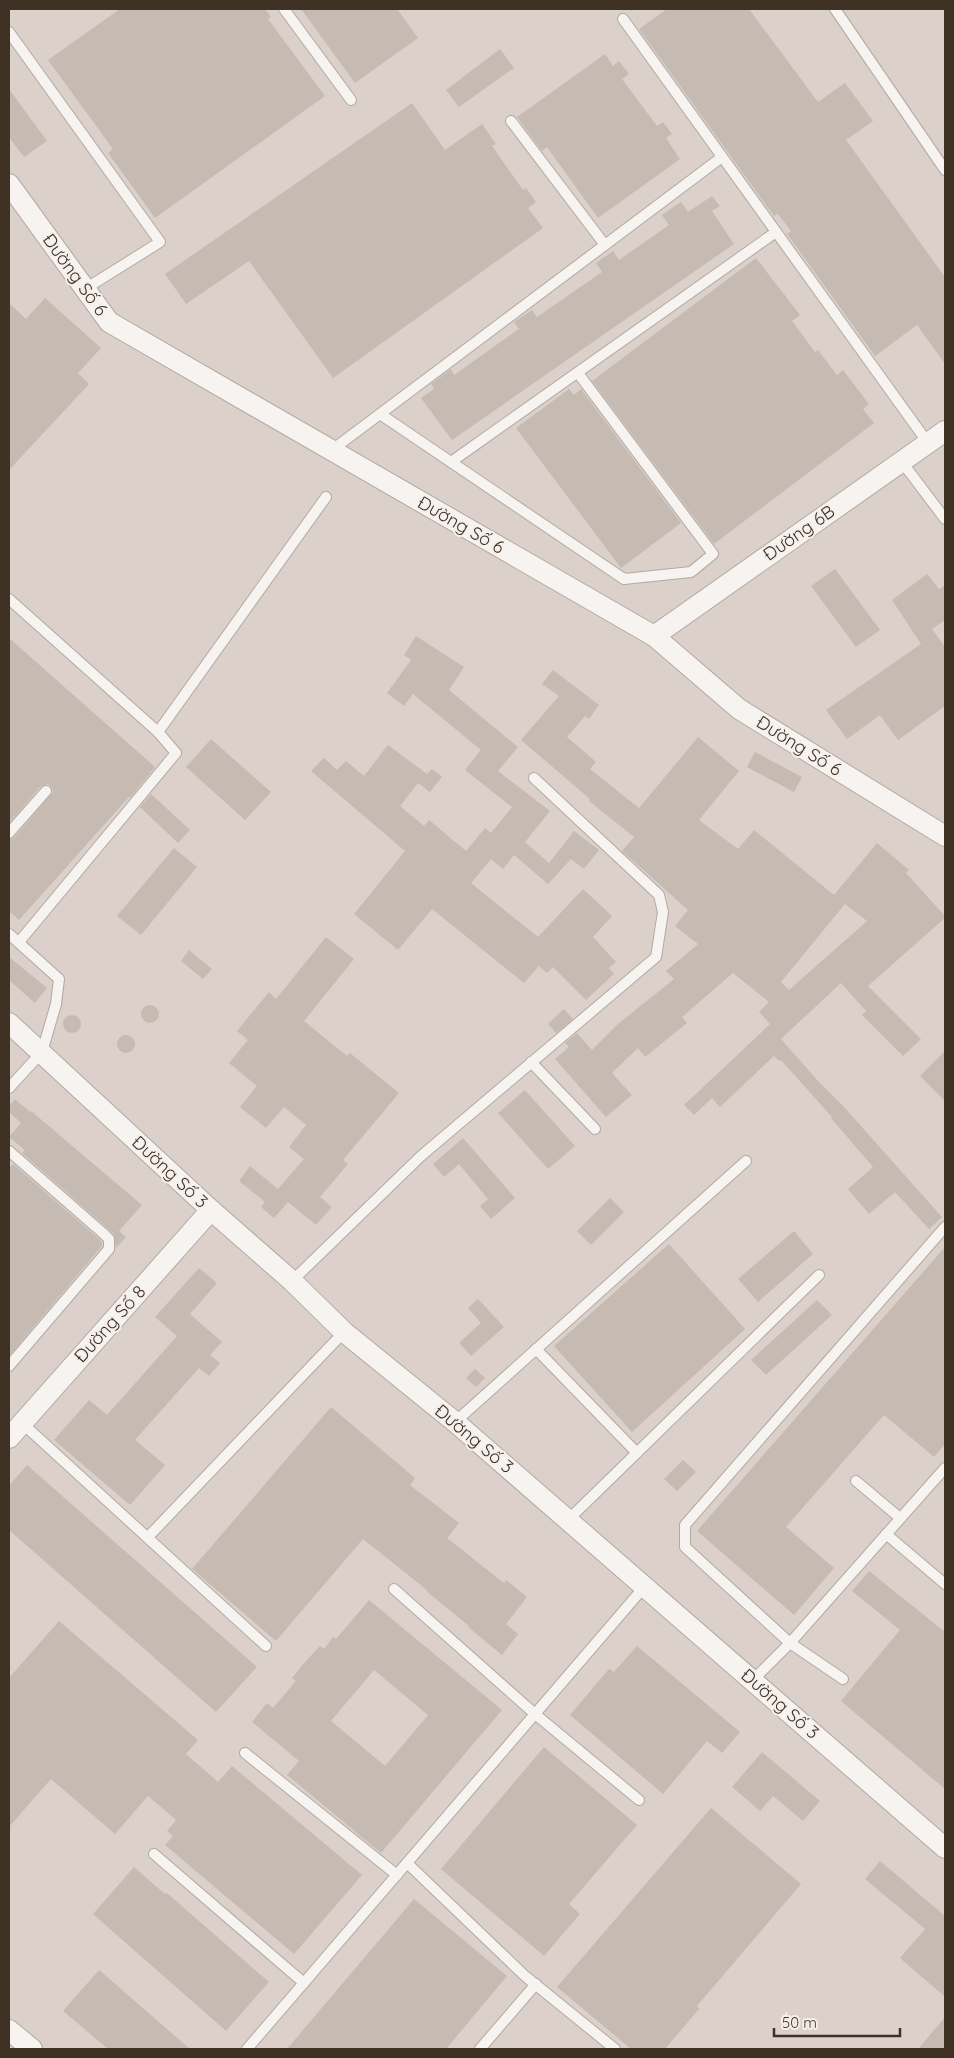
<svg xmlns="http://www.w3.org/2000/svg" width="954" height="2058" viewBox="0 0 954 2058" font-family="Quicksand,sans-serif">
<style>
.built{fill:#dbd1ca}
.building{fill:#c6bbb3;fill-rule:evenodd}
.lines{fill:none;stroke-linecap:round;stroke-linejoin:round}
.service-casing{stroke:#b2a9a2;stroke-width:12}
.minor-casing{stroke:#b2a9a2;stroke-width:22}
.service{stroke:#f6f3f0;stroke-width:10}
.minor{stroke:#f6f3f0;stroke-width:20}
.labels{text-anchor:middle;stroke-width:4;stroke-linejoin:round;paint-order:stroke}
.street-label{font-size:18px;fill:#403125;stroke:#f6f0ec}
</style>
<rect width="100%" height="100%" fill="#e8e2dd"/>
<!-- built -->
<rect class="built" x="9" y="9" width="936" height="2040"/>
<!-- building -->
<g class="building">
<path d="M120,9H265L271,17L268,19L325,96L155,218L108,153L113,149L48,60Z"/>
<path d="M301,9H397L418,38L355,83Z"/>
<path d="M667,9H749L818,102L845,83L873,121L846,140L945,277V364L917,325L875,356L787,234L791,231L778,214L774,216L639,29Z"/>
<path d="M500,49L514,68L459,107L446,90Z"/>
<path d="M605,54L613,66L619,61L629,74L622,79L657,126L663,122L672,134L666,138L680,159L598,218L547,147L542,151L517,117Z"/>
<path d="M9,89L47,141L24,157L9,137Z"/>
<path d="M412,103L445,150L482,124L496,144L492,146L523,190L526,188L536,202L528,208L543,228L333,378L249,261L186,304L165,274Z"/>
<path d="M712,196L720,206L712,211L734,244L452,440L421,398L434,389L431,384L451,369L454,375L519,329L514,322L532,310L537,317L602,272L596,263L613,251L619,260L669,225L662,215L681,202L688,212Z"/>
<path d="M756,258L800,315L792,321L815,352L818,350L837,375L843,370L869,404L863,409L874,423L714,544L592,381Z"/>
<path d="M45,298L101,348L78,373L89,384L9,470V303L26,319Z"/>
<path d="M569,389L574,395L581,389L681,523L621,568L516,428Z"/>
<path d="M835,569L880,630L856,647L811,586Z"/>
<path d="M927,574L939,589L945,585V620L932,629L945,647V706L898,740L880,715L847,739L826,710L921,644L892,600Z"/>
<path d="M416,636L464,667L449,690L518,747L498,771L550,811L525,842L549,863L574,831L599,850L584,869L571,859L548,884L514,855L503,869L491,859L471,883L538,937L583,889L612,916L593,937L616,962L609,968L614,974L586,1000L553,967L547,973L539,966L524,983L432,909L398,950L354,914L405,851L311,771L324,758L337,770L346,761L364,776L388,745L427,774L432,769L442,777L430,792L418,783L400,806L424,826L429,820L466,851L485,828L491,833L512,807L465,770L481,750L413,694L404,706L387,693L411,660L404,655Z"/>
<path d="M9,638L155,767L130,798L129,797L19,920L9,911V840L14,838L53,792L52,788L48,784L41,786L9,823Z"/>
<path d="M553,670L599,705L589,719L585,716L567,737L596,762L590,769L639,808L698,737L739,771L699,820L738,849L754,830L834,895L877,843L909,870L906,873L945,916V918L868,986L921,1039L903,1056L862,1015L866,1011L841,983L781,1039L819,1082L844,1107L942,1217L929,1229L895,1192L869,1214L848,1189L873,1167L831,1118L832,1117L781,1060L779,1061L774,1056L720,1107L712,1098L694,1115L684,1105L770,1024L759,1012L769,1002L733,973L682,1017L687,1023L645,1057L638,1048L612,1073L632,1095L606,1117L555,1059L569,1047L565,1043L577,1033L592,1050L618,1024L674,979L666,971L698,944L675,926L688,910L622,851L634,837L589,801L590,799L521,740L559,696L542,684ZM845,904L867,921L789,990L781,982Z"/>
<path d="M211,739L271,792L245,820L186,767Z"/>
<path d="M755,752L802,777L794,792L747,767Z"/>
<path d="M151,794L190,830L178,843L140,807Z"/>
<path d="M174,848L197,867L141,935L117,916Z"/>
<path d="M326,937L354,959L304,1021L347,1056L350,1053L399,1093L343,1160L348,1164L320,1197L332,1207L316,1225L288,1202L274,1218L261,1207L265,1202L239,1181L250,1166L278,1189L304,1159L289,1147L306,1125L284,1107L266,1128L240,1107L257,1086L229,1063L248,1040L237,1031L269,992L276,999Z"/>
<path d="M189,950L212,969L203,979L181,961Z"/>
<path d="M9,957L47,988L35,1003L9,980Z"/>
<circle cx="150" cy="1014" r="9"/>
<path d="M564,1009L573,1019L556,1033L548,1024Z"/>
<circle cx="72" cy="1024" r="9"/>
<circle cx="126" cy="1044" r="9"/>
<path d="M945,1051V1101L920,1076Z"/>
<path d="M525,1090L575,1146L548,1169L498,1113Z"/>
<path d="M15,1099L30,1112L31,1111L142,1205L119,1231L126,1237L116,1248L114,1234L22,1153L25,1150L9,1137L21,1123L9,1112V1106Z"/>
<path d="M463,1138L515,1198L491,1219L480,1206L488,1199L459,1164L444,1177L433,1164Z"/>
<path d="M13,1164L99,1239L102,1242V1246L9,1356V1168Z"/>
<path d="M610,1198L624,1212L591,1245L577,1231Z"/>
<path d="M794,1231L813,1254L758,1302L738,1279Z"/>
<path d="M669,1244L745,1329L632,1432L554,1346Z"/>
<path d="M945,1247V1444L934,1457L884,1415L786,1527L834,1568L794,1615L697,1531Z"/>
<path d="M199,1268L217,1283L190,1314L222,1342L210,1355L220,1363L209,1376L199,1368L135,1440L165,1465L130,1505L54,1440L89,1400L107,1415L177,1336L155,1317Z"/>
<path d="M478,1299L504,1327L471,1356L459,1343L481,1323L468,1308Z"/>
<path d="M817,1300L832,1315L766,1375L751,1360Z"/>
<path d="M475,1369L485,1378L476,1387L466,1378Z"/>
<path d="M331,1407L415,1478L410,1485L459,1523L447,1538L504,1583L506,1580L527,1597L506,1624L518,1634L502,1655L468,1627L469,1626L426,1591L427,1590L363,1539L276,1641L192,1569Z"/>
<path d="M683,1460L696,1472L677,1491L664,1479Z"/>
<path d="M27,1465L257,1667L216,1712L9,1530V1486Z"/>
<path d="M869,1571L945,1632V1789L841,1701L900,1630L852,1591Z"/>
<path d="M369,1600L502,1710L381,1853L287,1775L299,1761L252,1722L267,1703L273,1708L296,1681L292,1678L305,1662L320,1646L324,1649L333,1637L336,1639ZM374,1670L428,1715L385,1766L331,1721Z"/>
<path d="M59,1621L198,1740L186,1754L218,1782L232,1766L362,1875L294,1954L165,1845L173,1836L167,1831L176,1820L148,1796L115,1834L51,1779L9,1827V1678Z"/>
<path d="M637,1646L740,1732L722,1753L707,1741L663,1794L570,1715L609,1669L614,1672Z"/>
<path d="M544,1747L637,1825L569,1904L580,1914L544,1956L441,1869Z"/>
<path d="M762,1752L820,1801L803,1821L773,1796L760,1811L732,1787Z"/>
<path d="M711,1808L801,1884L697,2006L699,2009L665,2049H631L557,1987Z"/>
<path d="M880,1861L945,1916V1997L900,1958L925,1929L865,1879Z"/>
<path d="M134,1867L165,1894L167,1893L269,1982L226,2031L93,1914Z"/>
<path d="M414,1899L507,1976L466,2025L446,2049H287Z"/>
<path d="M99,1970L190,2049H108L63,2011Z"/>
<path d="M945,2017V2049H918Z"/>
</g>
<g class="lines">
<!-- service casing -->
<g class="service-casing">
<g id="service">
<path d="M284,9L351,100"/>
<path d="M835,9L945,170"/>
<path d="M623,19L928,443"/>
<path d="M9,32L160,242L85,289"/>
<path d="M511,121L605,245"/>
<path d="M380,414L624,579L691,572L713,554L578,373"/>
<path d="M332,450L722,157"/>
<path d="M451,462L776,232"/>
<path d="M902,462L945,519"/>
<path d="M9,599L158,732L176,753L19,942"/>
<path d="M158,732L326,497"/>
<path d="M9,833L46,791"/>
<path d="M9,934L59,979L56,1004L42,1052L9,1088"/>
<path d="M531,1062L595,1129"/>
<path d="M9,1151L104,1234L109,1239V1249L9,1366"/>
<path d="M292,1281L421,1156L656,957L663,912L659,895L534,778"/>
<path d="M536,1349L637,1453"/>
<path d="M455,1422L746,1161"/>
<path d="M22,1423L266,1646"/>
<path d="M856,1481L900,1518"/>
<path d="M568,1520L819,1275"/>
<path d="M886,1534L945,1584"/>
<path d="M148,1537L344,1332"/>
<path d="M394,1589L535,1714L639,1800"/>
<path d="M843,1679L790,1643L685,1547V1525L945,1227"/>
<path d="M753,1680L790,1643L945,1468"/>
<path d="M245,1753L397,1875"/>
<path d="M154,1854L304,1983"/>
<path d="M407,1863L525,1976L615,2049"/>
<path d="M247,2049L645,1586"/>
<path d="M480,2049L536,1984"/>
</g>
</g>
<!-- minor casing -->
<g class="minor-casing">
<g id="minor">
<path d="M9,184L109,322L654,636L739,709L945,836"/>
<path d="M654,636L945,431"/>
<path d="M9,1023L211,1210L292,1281L344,1332L455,1422L945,1848"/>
<path d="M9,1438L211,1210"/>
<path d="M9,2030L32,2049"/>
</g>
</g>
<!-- service -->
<use href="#service" class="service"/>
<!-- minor -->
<use href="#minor" class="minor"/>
</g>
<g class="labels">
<!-- street labels -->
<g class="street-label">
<text transform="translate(75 275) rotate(54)" y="6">Đường Số 6</text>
<text transform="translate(461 525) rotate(30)" y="6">Đường Số 6</text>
<text transform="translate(799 533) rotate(-35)" y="6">Đường 6B</text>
<text transform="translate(799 746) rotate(32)" y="6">Đường Số 6</text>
<text transform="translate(170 1172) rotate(43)" y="6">Đường Số 3</text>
<text transform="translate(110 1324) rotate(-48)" y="6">Đường Số 8</text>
<text transform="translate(474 1439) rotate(40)" y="6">Đường Số 3</text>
<text transform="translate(780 1704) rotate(41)" y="6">Đường Số 3</text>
</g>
</g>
<!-- border -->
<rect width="954" height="2058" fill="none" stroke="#403125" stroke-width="20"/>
<!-- scale -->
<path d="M774 2028v8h126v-8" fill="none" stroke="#403125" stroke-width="2.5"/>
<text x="782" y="2028" font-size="15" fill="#403125" stroke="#f6f0ec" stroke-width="4" paint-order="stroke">50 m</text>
</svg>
